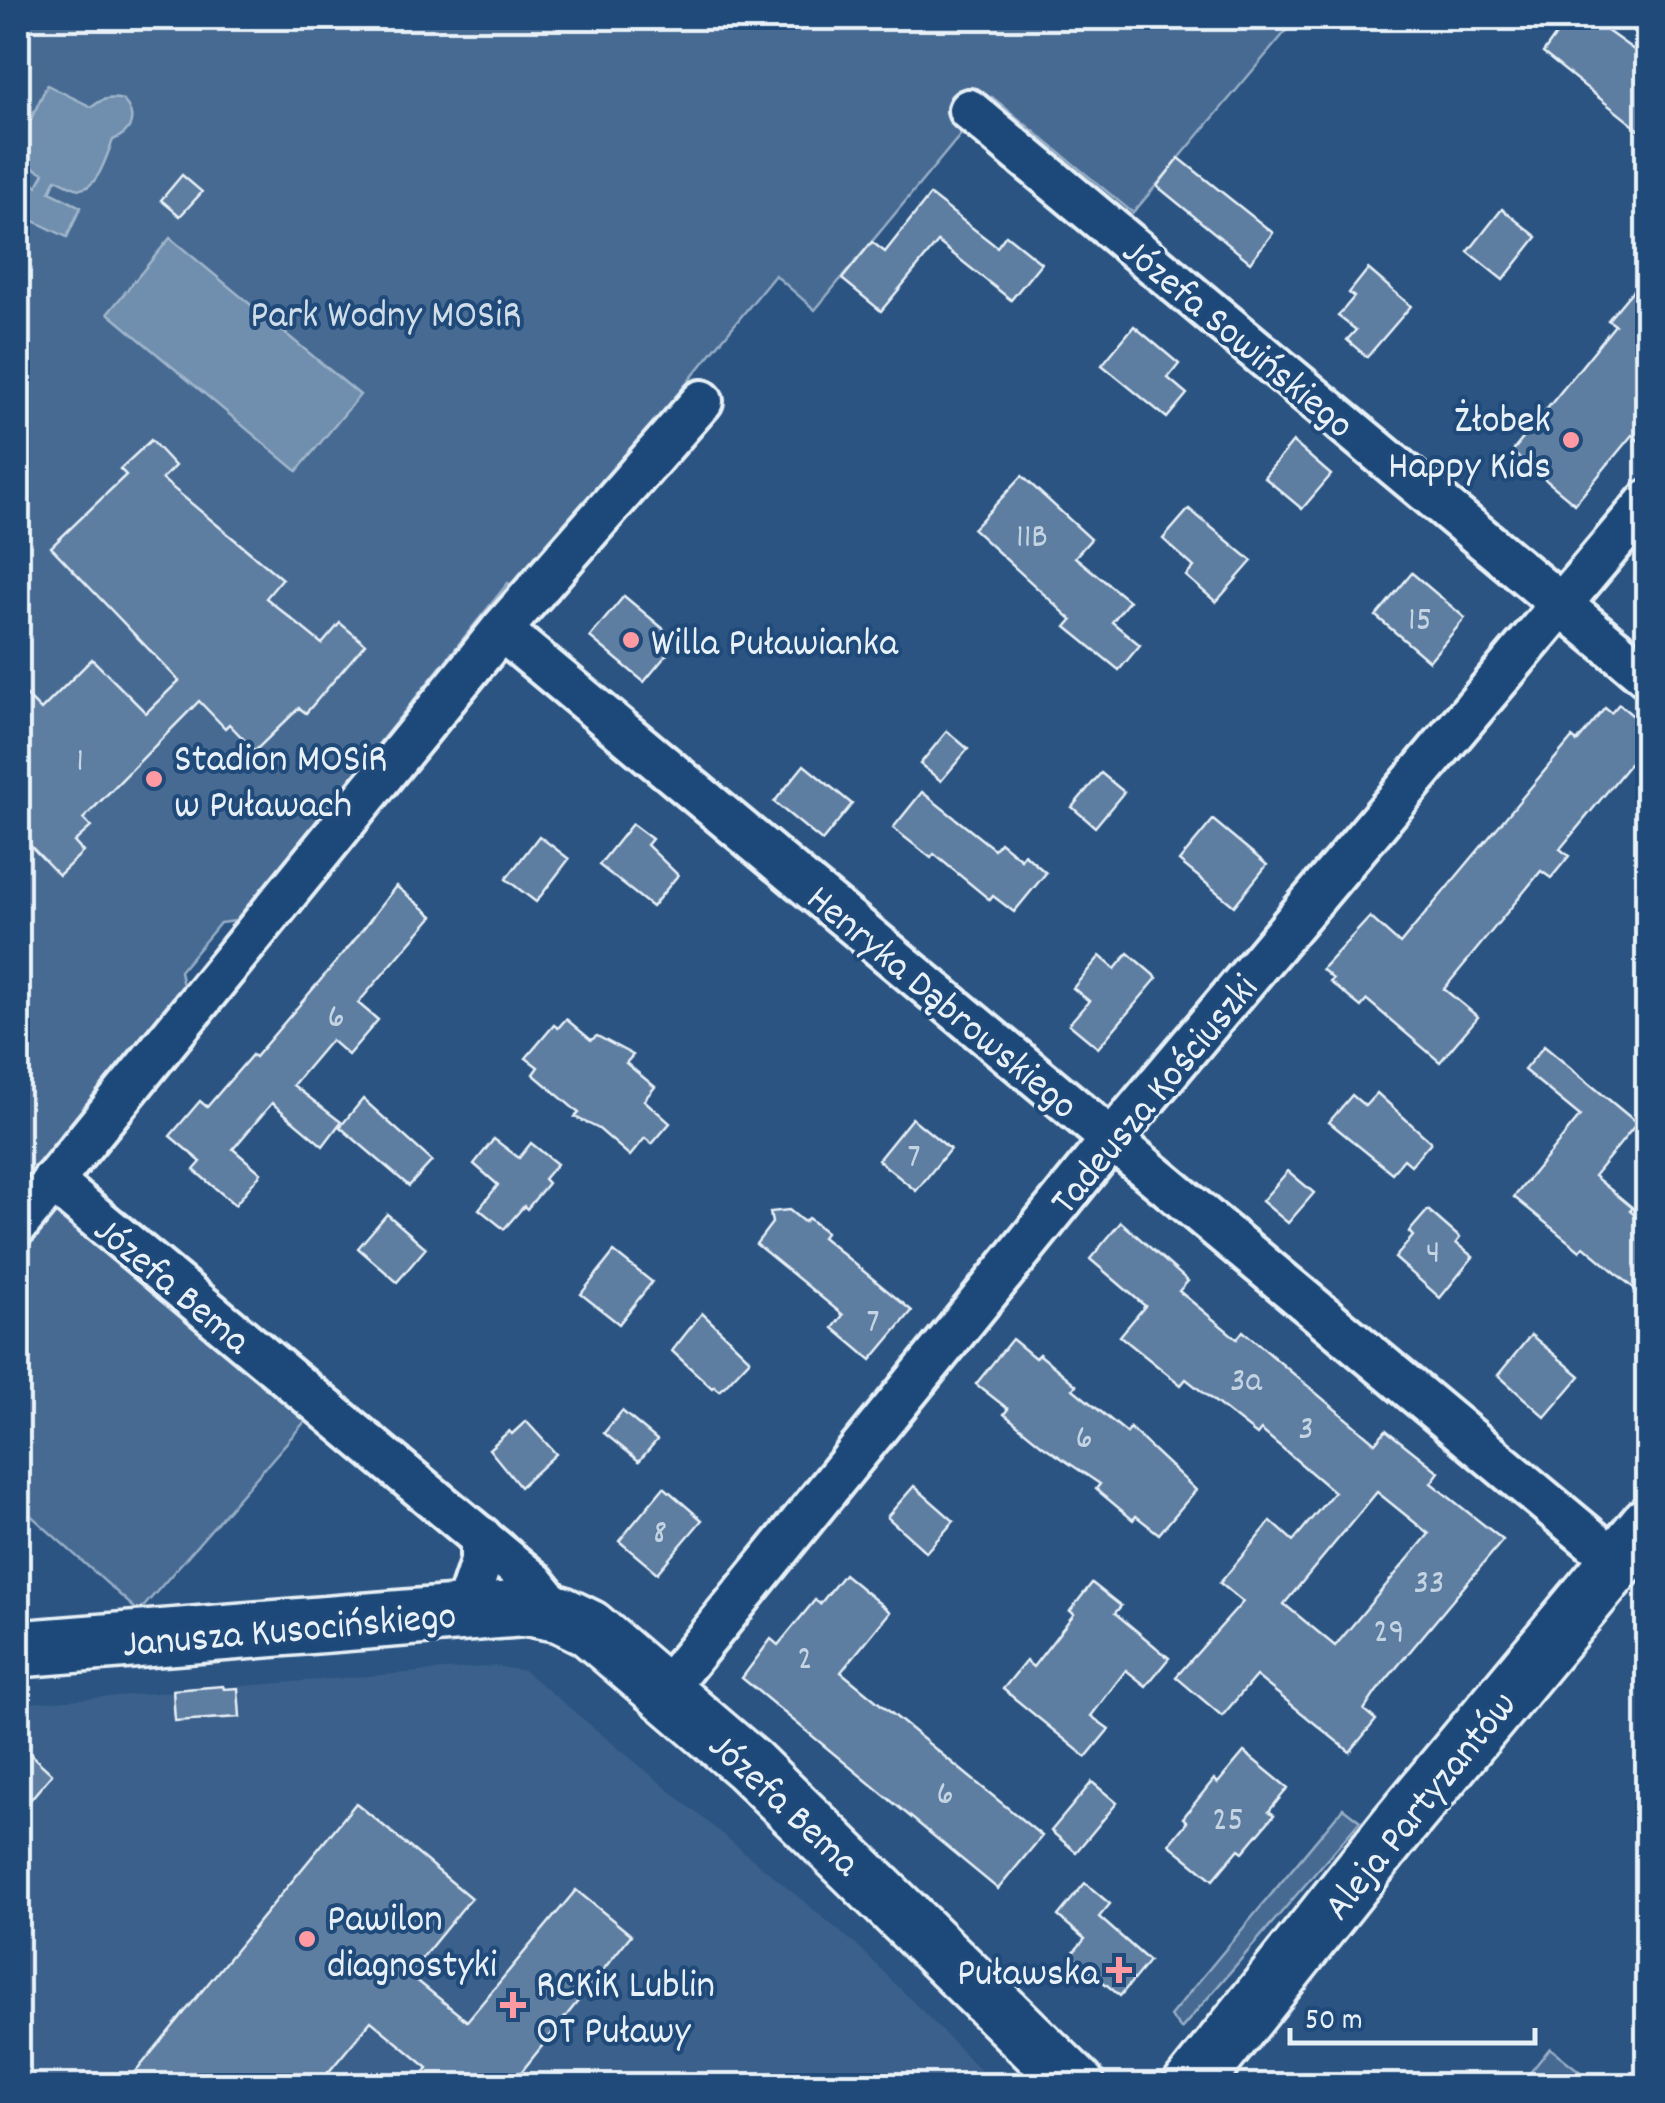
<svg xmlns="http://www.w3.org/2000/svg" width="1665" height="2103" viewBox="0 0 1665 2103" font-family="Dekko,sans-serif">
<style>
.built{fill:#3a608b}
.green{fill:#476b93;stroke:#98aec6;stroke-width:2.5}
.water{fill:#708ead;stroke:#a0b6cb;stroke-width:2.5}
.building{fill:#5d7da1;stroke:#e8f1f8;stroke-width:2.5;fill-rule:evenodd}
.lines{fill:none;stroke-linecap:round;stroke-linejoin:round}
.street-casing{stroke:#e8f1f8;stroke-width:48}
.secondary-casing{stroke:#e8f1f8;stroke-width:62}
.street{stroke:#1f4a7a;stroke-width:40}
.secondary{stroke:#1f4a7a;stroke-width:55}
.poi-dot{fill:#ff9aa2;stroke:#1f4a7a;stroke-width:4}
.labels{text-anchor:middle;stroke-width:8;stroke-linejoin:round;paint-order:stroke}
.number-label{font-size:35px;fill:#c5d4e2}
.park-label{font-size:40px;fill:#d0dde9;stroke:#1f4a7a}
.street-label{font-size:40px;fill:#e8f1f8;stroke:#1f4a7a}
.poi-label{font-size:40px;fill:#e8f1f8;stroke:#1f4a7a;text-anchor:start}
</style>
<rect width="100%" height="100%" fill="#2b5482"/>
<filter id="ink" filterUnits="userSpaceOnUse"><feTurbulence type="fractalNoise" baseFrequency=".01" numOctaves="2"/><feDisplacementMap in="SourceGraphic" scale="20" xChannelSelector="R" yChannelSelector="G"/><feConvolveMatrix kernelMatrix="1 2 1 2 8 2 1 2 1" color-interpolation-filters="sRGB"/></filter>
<g filter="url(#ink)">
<!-- built -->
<path class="built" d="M494,1666L525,1671L860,1948L995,2085L18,2086V1704Z"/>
<!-- green -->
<g class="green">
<path d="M18,18H1297L1133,213L992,97L815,310L775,275L518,590L508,583L236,921L220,923L180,971L183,986L18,1191Z"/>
<path d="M52,1206L308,1418L139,1612L18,1504V1246Z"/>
<path d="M1343,1808L1360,1821L1181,2029L1170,2016Z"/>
<path d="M1550,2048L1597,2085H1520Z"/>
</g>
<!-- water -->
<g class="water">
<path d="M47,85L92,107C103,98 109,97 123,100C138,117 132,132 113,140C107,154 98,189 80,189C73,188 63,182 56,179L50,192L81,207L67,237L18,213V176L37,186L44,173L18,160V147Z"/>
<path d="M170,238L360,395L297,471L108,313Z"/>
</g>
<!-- building -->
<g class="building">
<path d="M1568,18H1589L1648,60V137L1543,53Z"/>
<path d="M1179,158L1273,233L1250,262L1157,186Z"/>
<path d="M182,175L202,192L180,216L161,200Z"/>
<path d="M930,195L997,247L1006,235L1041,263L1011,300L938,242L881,311L842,279L872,242L885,252Z"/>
<path d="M1502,209L1537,237L1503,280L1468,252Z"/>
<path d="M1368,269L1411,306L1367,357L1347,340L1356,330L1338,316L1354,297L1349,293Z"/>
<path d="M1648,272V449L1632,435L1575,504L1512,452L1615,325L1608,320Z"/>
<path d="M1134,326L1179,364L1168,378L1187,394L1167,418L1102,365Z"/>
<path d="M151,440L175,466L162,479L282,579L266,598L322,644L340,623L365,644L306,713L299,708L255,751L229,724L225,728L199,701L83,819L91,827L74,842L83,852L59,875L18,833V687L41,710L92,659L146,713L179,681L51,547L126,475L120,469Z"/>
<path d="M1293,442L1331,475L1302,509L1264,477Z"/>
<path d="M1022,476L1091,539L1075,557L1129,601L1112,622L1140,645L1119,670L1066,627L1072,620L973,529Z"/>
<path d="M1189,509L1252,561L1216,602L1186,576L1194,567L1163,539Z"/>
<path d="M1412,573L1465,618L1429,661L1376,616Z"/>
<path d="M624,596L678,641L644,682L590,637Z"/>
<path d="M1619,704L1638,720L1636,724L1644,731L1640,737L1647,743L1560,849L1569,856L1551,878L1541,871L1444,989L1478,1017L1440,1062L1367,1000L1361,1007L1330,982L1333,979L1322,969L1370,917L1400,944L1572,738L1577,742L1605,708L1611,713Z"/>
<path d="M947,731L968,749L941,781L920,764Z"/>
<path d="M804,765L852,804L822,841L774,802Z"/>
<path d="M1101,773L1124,792L1095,827L1072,807Z"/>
<path d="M922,792L994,849L1000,842L1021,859L1024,854L1046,873L1014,912L993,896L990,900L934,854L931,858L893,828Z"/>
<path d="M1213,820L1267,865L1234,906L1179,861Z"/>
<path d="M632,824L652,839L647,845L678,875L652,907L599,865Z"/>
<path d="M539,836L569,859L536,902L506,879Z"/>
<path d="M396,886L433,916L358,1003L378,1020L348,1055L331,1040L293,1085L341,1122L323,1146L272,1103L233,1149L261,1173L235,1205L194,1170L201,1162L170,1136L200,1101L207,1107L252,1055L255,1057L353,942Z"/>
<path d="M1128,953L1157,978L1098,1048L1069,1024L1089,1001L1073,988L1100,956L1115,969Z"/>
<path d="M566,1019L591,1040L597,1036L633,1055L626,1063L655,1087L644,1100L670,1123L652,1144L645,1138L630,1156L599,1129L575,1117L579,1113L533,1074L538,1067L526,1058L554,1025L558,1028Z"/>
<path d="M1544,1046L1637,1123L1594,1176L1633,1208L1630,1211L1648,1226V1300L1584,1246L1580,1251L1514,1197L1580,1116L1524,1070Z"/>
<path d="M1377,1093L1431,1142L1411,1165L1404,1159L1392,1173L1329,1122L1352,1095L1365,1106Z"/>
<path d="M363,1099L432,1161L409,1186L340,1127Z"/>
<path d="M912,1118L950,1149L916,1191L878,1160Z"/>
<path d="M494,1139L519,1158L531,1143L557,1164L544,1179L548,1183L527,1209L524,1206L504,1229L479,1209L498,1185L474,1164Z"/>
<path d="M1288,1171L1314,1193L1288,1223L1262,1201Z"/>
<path d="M789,1210L804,1222L808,1218L826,1232L822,1237L912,1311L871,1360L833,1328L843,1315L756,1244L772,1223L770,1212Z"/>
<path d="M1428,1210L1460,1238L1456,1243L1473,1257L1440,1298L1395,1258L1413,1236L1409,1232Z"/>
<path d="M387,1214L426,1248L397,1282L358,1248Z"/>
<path d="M1121,1222L1188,1281L1179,1291L1237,1339L1243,1331L1375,1443L1386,1430L1439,1472L1431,1483L1503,1540L1376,1692L1364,1710L1376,1720L1350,1752L1256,1676L1222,1716L1176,1677L1243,1602L1220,1583L1271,1521L1293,1541L1334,1492L1261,1430L1257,1435L1186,1379L1181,1385L1120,1336L1145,1306L1090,1259ZM1377,1492L1429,1534L1335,1646L1284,1604Z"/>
<path d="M614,1252L652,1282L619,1324L581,1294Z"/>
<path d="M702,1313L750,1359L720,1391L714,1386L712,1388L672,1351Z"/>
<path d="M1531,1335L1580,1376L1545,1417L1498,1375Z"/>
<path d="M1012,1339L1035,1358L1039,1354L1076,1385L1073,1389L1127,1433L1130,1428L1196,1490L1159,1534L1136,1516L1133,1520L1096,1489L1100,1484L1042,1445L1004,1414L1008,1409L976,1384Z"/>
<path d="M622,1411L657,1440L639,1461L604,1433Z"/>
<path d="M526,1421L556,1454L520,1487L489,1449L509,1431L512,1434Z"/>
<path d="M914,1486L954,1521L926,1552L887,1517Z"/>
<path d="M664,1487L702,1520L657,1573L619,1541Z"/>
<path d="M844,1574L890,1612L841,1672L1042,1836L998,1889L742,1678L771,1639L778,1645L815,1600L820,1604Z"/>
<path d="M1092,1583L1121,1606L1115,1613L1169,1658L1146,1686L1126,1670L1091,1716L1109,1729L1086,1757L1003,1689L1026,1661L1033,1667L1074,1614L1070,1611Z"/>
<path d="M223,1686L224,1689L238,1688L240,1717L175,1721L173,1690Z"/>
<path d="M18,1743L52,1774L18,1814Z"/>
<path d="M1244,1752L1288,1788L1269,1811L1274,1815L1243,1852L1239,1849L1213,1880L1169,1844L1187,1822L1183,1818L1214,1779L1218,1783Z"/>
<path d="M1092,1782L1117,1803L1076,1852L1051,1831Z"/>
<path d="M356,1803L471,1898L409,1974L467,2021L576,1890L631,1935L510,2086H414L428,2068L371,2021L317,2086H149L134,2074Z"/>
<path d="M1085,1883L1110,1904L1099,1917L1149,1961L1120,1996L1071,1955L1085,1939L1058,1916Z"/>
</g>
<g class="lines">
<!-- street casing -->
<g class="street-casing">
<g id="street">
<path d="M969,110L1648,677"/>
<path d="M501,630L1618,1562"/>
<path d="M52,1181L534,1582L560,1614"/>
<path d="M18,1224L501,630L702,401"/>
<path d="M464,1613L481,1562V1537"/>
<path d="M664,1691L1111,1140L1648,501"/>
</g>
</g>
<!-- secondary casing -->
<g class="secondary-casing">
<g id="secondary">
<path d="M18,1649L530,1608L560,1614L589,1628L749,1765L1077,2086"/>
<path d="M1191,2086L1397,1827L1648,1525"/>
</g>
</g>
<!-- street -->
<use href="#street" class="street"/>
<!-- secondary -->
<use href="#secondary" class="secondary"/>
</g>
</g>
<!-- markers -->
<g class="poi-dot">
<circle cx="1571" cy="440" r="10"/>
<circle cx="631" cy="640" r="10"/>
<circle cx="154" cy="779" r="10"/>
<circle cx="307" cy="1939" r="10"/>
<path d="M1114 1955h10v10h10v10h-10v10h-10v-10h-10v-10h10z"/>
<path d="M508 1990h10v10h10v10h-10v10h-10v-10h-10v-10h10z"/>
</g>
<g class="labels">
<!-- number labels -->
<g class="number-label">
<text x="1032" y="546">11B</text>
<text x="1420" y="629">15</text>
<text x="80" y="770">1</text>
<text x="336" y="1026">6</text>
<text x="914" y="1166">7</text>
<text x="1433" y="1262">4</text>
<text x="873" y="1331">7</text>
<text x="1246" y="1390">3a</text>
<text x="1306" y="1438">3</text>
<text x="1084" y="1447">6</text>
<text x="660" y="1542">8</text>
<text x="1429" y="1592">33</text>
<text x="1389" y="1641">29</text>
<text x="805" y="1668">2</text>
<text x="945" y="1803">6</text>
<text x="1228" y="1829">25</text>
</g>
<!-- park labels -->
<g class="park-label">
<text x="386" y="326">Park Wodny MOSiR</text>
</g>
<!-- street labels -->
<g class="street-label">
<text transform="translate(1240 336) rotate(40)" y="14">Józefa Sowińskiego</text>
<text transform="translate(944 1000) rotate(40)" y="14">Henryka Dąbrowskiego</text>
<text transform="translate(1152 1093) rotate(-50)" y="14">Tadeusza Kościuszki</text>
<text transform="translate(174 1283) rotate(40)" y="14">Józefa Bema</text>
<text transform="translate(289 1627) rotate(-5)" y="14">Janusza Kusocińskiego</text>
<text transform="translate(786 1802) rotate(43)" y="14">Józefa Bema</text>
<text transform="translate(1418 1804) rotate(-51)" y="14">Aleja Partyzantów</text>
</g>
<!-- poi labels -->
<g class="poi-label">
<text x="1551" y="431" text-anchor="end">Żłobek<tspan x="1551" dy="46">Happy Kids</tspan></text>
<text x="651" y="654">Willa Puławianka</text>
<text x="174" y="770">Stadion MOSiR<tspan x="174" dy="46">w Puławach</tspan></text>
<text x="327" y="1930">Pawilon<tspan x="327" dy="46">diagnostyki</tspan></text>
<text x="1099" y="1984" text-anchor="end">Puławska</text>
<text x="536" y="1996">RCKiK Lublin<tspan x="536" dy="46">OT Puławy</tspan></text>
</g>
</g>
<!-- margin -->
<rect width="1665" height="2103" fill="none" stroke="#1f4a7a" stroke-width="60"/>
<rect x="30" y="30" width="1605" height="2043" fill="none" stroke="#e8f1f8" stroke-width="4" filter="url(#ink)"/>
<!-- scale -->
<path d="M1290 2028v15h245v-15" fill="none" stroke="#e8f1f8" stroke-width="5"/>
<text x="1305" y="2028" font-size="30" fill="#e8f1f8" stroke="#1f4a7a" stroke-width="8" paint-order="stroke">50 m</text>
</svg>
